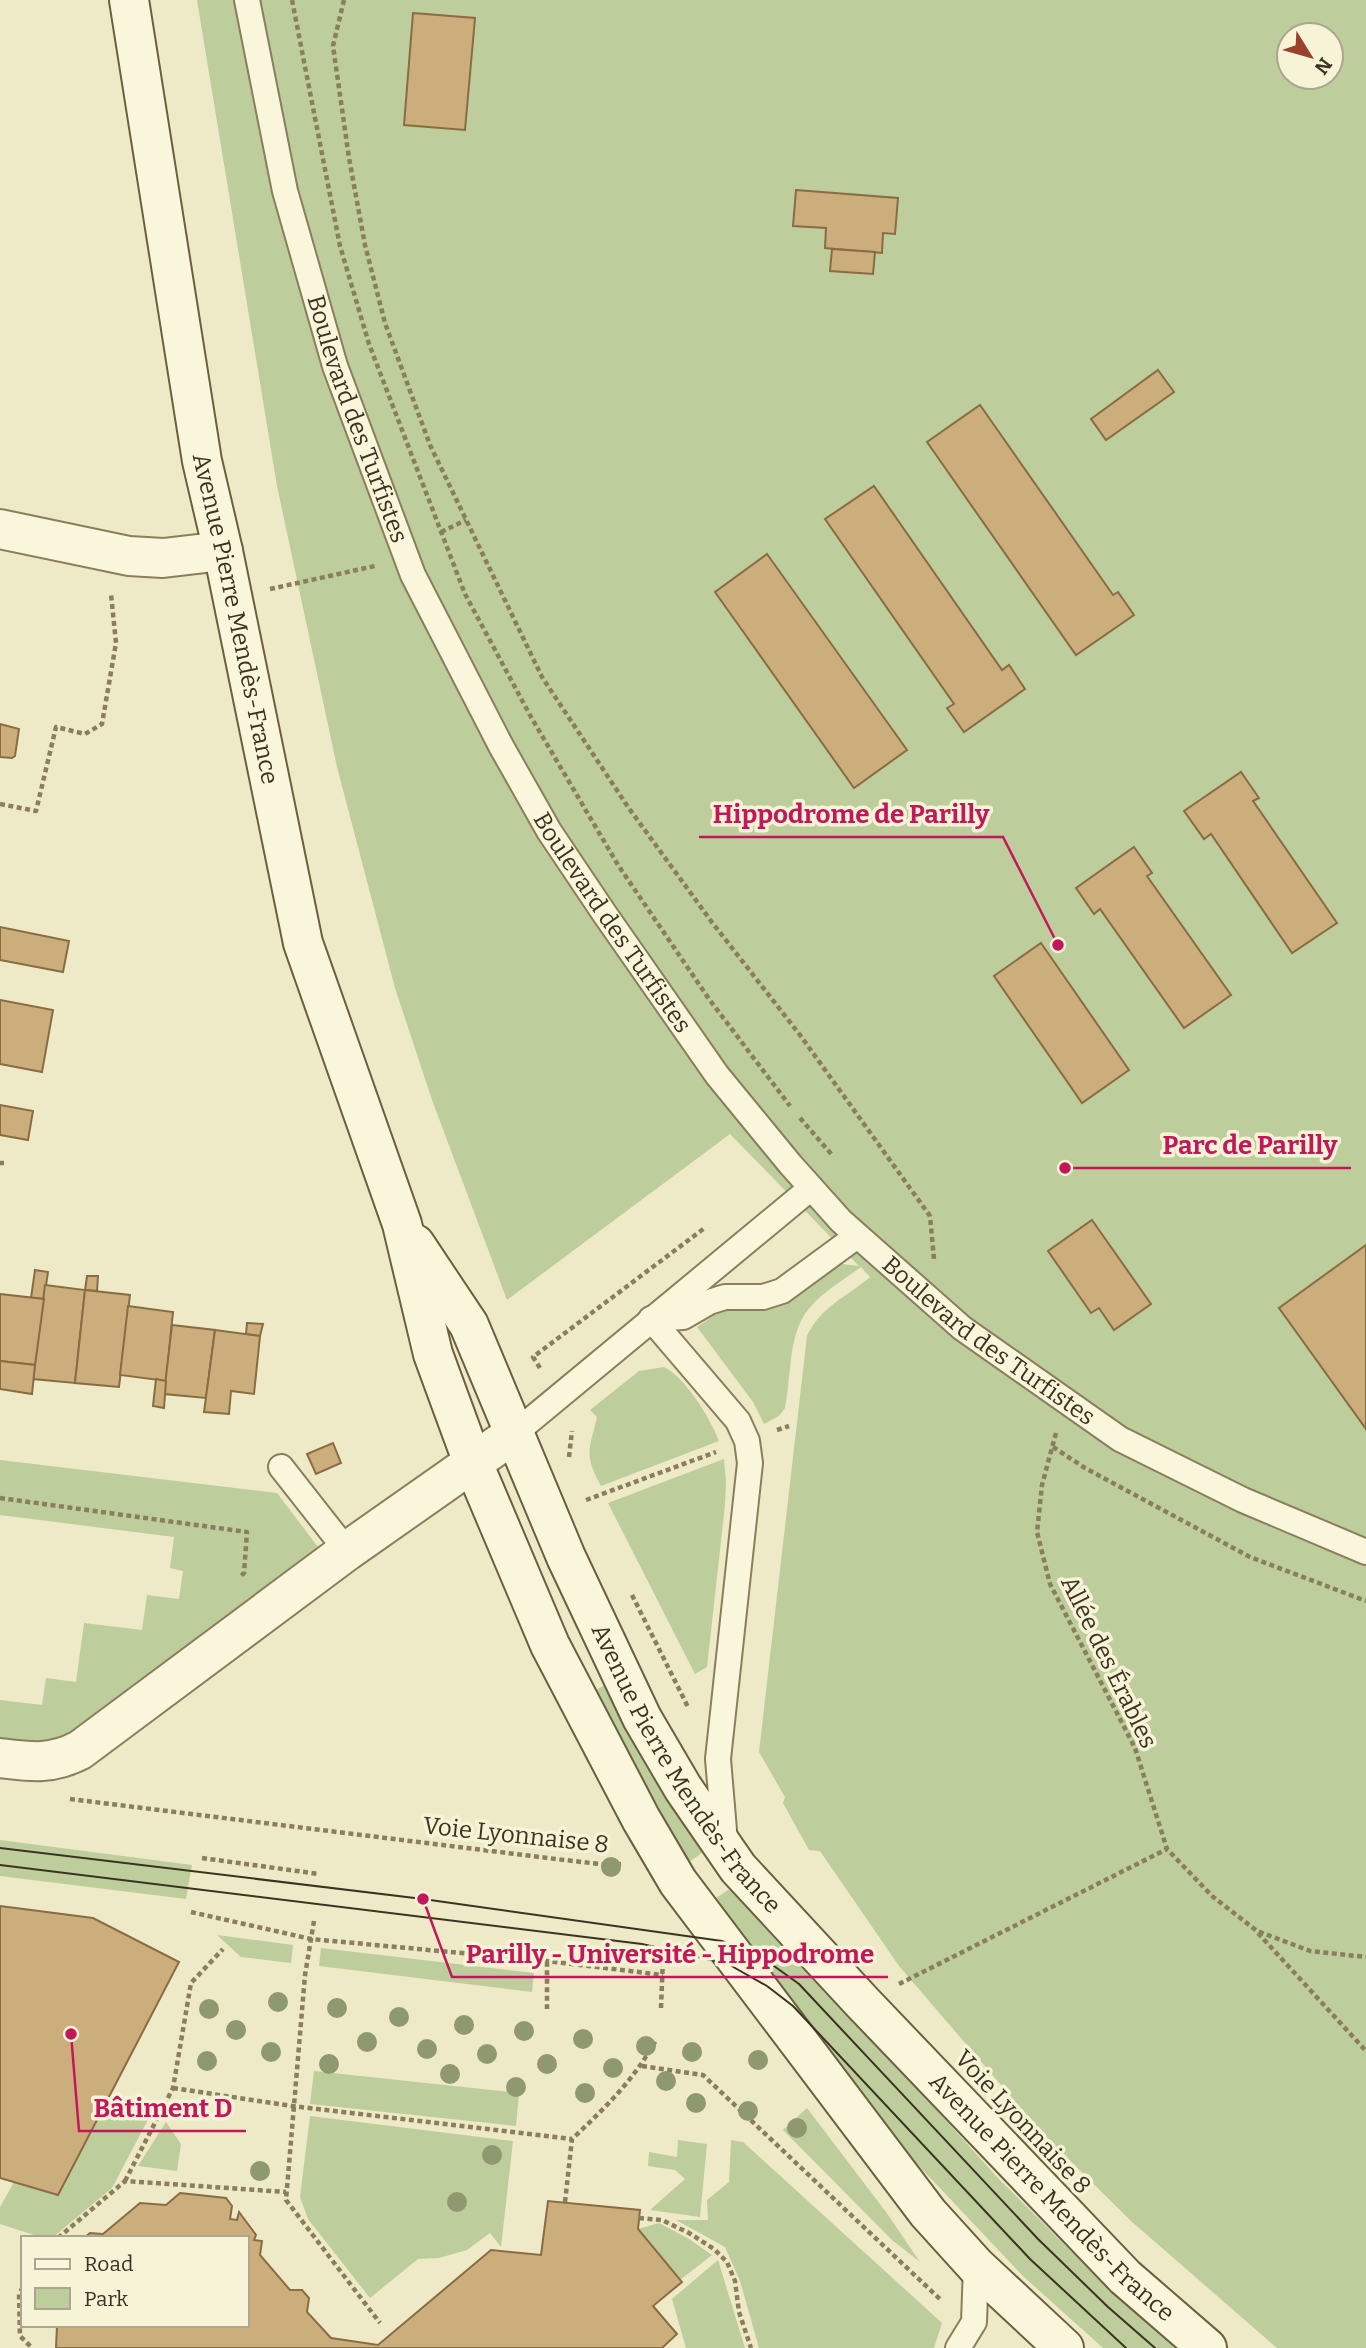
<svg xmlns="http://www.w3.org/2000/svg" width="1366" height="2348" viewBox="0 0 1366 2348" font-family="Bitter,serif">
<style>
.green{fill:#bdcd9b;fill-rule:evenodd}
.building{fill:#ccae7d;stroke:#896c42;stroke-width:2}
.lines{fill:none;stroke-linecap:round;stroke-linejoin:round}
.service-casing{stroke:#8a7e5c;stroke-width:28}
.minor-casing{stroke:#8a7e5c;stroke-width:42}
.secondary-casing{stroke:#6c5f3f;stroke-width:42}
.path{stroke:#8a7e5c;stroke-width:4.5;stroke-dasharray:5 3.5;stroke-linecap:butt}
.service{stroke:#f9f6db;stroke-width:24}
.minor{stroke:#f9f6db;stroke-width:38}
.secondary{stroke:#f9f6db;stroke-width:38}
.tram{stroke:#3b3220;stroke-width:2}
.tree{fill:#8f996f}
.labels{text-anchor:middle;stroke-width:7;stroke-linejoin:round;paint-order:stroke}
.street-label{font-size:24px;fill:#3b3220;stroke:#f6f3d7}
.leader{fill:none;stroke:#c2185b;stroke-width:2.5}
.callout-dot{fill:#c2185b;stroke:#f6f3d7;stroke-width:2.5}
.callout-label{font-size:26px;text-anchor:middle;font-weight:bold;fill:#c2185b;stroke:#f6f3d7;stroke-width:7;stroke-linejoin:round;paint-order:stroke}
</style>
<rect width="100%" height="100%" fill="#eeeac7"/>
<!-- green -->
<g class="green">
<path d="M197,0H1366V2348H1277L1131,2221L1044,2135L899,1966L820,1851L809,1850L783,1803L785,1797L759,1752L807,1336C821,1306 847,1297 870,1277L861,1267C845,1279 826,1290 813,1304C787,1330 792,1374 785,1408L779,1416L764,1424L753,1402L697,1327L726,1307L842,1264L859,1266L730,1134L507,1300L432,1100L395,988L337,767L277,486ZM1289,35H1331V77H1289Z"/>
<path d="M664,1367C686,1378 710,1418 719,1441L601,1486C584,1454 589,1451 597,1417L590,1410L639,1371Z"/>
<path d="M724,1459L726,1482L725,1505L707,1667L695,1674L608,1503Z"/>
<path d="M0,1460L277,1493L318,1547L67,1740L53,1746L0,1744V1700L42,1705L46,1678L76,1682L84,1623L142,1630L147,1595L179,1599L183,1571L170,1568L174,1537L0,1515Z"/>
<path d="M607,1684L706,1850L689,1862L594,1691Z"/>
<path d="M0,1840L192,1865L186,1899L0,1876Z"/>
<path d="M734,1886L998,2178L1122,2302L1177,2348H1103L1024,2277L903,2149L816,2043L716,1898Z"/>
<path d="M217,1935L293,1945L291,1963L241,1957Z"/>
<path d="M321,1948L534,1973L532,1992L319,1966Z"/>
<path d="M314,2071L519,2093L516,2126L310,2104Z"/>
<path d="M105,2106L151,2114L112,2188L52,2238H43L0,2224V2207L14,2182L58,2195Z"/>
<path d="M807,2108L886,2212L920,2262L892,2240L783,2130Z"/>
<path d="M310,2116L513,2141L501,2247L490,2233L467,2250L439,2258L418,2259L370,2298L308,2219L300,2197Z"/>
<path d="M166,2122L181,2144L177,2171L138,2166Z"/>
<path d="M678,2140L707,2144L700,2217L650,2210L685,2179L675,2170L648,2166L649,2152L677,2157Z"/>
<path d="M731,2140L743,2142L942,2323L934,2348H759L740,2281L725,2247L676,2220H708L707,2200L729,2182Z"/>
<path d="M659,2223L689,2239L712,2255L680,2280L638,2229Z"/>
<path d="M718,2260L745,2348H686L672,2299Z"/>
</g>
<!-- building -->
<g class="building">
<path d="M413,13L475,18L465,130L404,125Z"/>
<path d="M796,190L898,198L895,234L883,233L882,253L825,248L826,228L793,226Z"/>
<path d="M832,249L875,252L873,274L830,271Z"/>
<path d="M1158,370L1174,392L1106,440L1091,419Z"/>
<path d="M980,405L1113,595L1118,592L1134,615L1076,655L927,442Z"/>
<path d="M874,486L1002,670L1009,665L1025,689L964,732L947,708L954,704L825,519Z"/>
<path d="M767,554L907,750L854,788L715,592Z"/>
<path d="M0,724L19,729L15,756L12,758L0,757Z"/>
<path d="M1241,772L1259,798L1253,801L1337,923L1292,953L1211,834L1204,839L1184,811Z"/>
<path d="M1134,847L1152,873L1147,876L1231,995L1184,1028L1100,909L1094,914L1076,888Z"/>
<path d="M0,927L69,941L63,972L0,960Z"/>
<path d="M1041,943L1129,1070L1082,1103L994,976Z"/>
<path d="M0,1000L53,1010L42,1072L0,1064Z"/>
<path d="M0,1105L33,1111L28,1140L0,1135Z"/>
<path d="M1092,1220L1151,1304L1114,1330L1099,1308L1091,1313L1048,1251Z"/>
<path d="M1366,1245V1429L1279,1308Z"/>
<path d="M35,1270L48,1272L44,1299L31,1298Z"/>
<path d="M87,1276H98L97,1291L85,1290Z"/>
<path d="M45,1285L85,1290L75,1383L33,1379Z"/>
<path d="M85,1290L130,1295L119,1387L75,1383Z"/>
<path d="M0,1294L44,1299L35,1365L0,1361Z"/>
<path d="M128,1306L173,1312L166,1381L120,1375Z"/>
<path d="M247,1323L263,1324L260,1336L246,1334Z"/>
<path d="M172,1325L215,1330L206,1398L164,1394Z"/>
<path d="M215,1330L260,1336L254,1394L231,1391L229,1414L204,1412Z"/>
<path d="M0,1361L35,1365L32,1394L0,1389Z"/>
<path d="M156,1379L166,1381L164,1408L153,1406Z"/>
<path d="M333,1443L341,1463L316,1474L307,1454Z"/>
<path d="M0,1906L93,1918L179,1962L58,2195L0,2178Z"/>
<path d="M180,2193L226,2198L232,2206L230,2219L237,2220L239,2212L256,2235L254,2240L262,2241L260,2255L290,2290H302L309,2298L307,2312L331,2338L378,2345L491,2250L541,2255L548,2201L640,2210L638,2229L682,2282L653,2306L677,2334L662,2348H56L57,2325H247V2238H84L90,2233L103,2234L140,2203L166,2205Z"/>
</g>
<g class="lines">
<!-- service casing -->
<g class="service-casing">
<g id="service">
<path id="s1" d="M247,0L285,191L335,366L413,575L501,746L549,831L604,913L717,1075L790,1164L841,1221L962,1328L1120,1439L1243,1500L1366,1552"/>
<path d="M651,1319L738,1421L747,1441L750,1463L718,1759L725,1842"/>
<path d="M651,1319L683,1317L709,1302L725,1297H763L782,1291L857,1236"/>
<path d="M515,1433L811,1188"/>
<path d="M281,1467L347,1551"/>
<path d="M958,2348L974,2322L976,2266"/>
</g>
</g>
<!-- minor casing -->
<g class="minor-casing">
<g id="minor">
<path d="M0,529L129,556L163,558L223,551"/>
<path d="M0,1758C32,1762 51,1765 80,1750L347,1551L515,1433"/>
</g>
</g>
<!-- secondary casing -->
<g class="secondary-casing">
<g id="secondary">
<path id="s2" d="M129,0L202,461L223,551L303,943L402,1224L433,1354L473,1463L550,1645L641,1819L678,1882L928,2213L976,2266L1064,2348"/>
<path id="s3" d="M415,1244L469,1325L566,1557L642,1718L683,1788L738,1868L863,2003L1125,2277L1207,2348"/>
</g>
</g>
<!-- path -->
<g class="path">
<path d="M292,0L340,246L369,344L465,594L531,717L618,865L709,999L790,1106"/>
<path d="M344,0L333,46L349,158L365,245L385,323L430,445L542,677L628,807L711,921L800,1035L930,1216L934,1259"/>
<path d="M441,532L466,520"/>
<path d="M270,589L375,566"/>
<path d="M0,804L36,811L56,727L85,734L102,724L116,643L111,594"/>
<path d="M800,1118L833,1156"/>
<path d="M0,1163H4"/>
<path d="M540,1368L533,1357L706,1227"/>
<path d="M777,1430L789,1426"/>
<path d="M1056,1433L1042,1485L1037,1532L1050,1584L1135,1748L1167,1849L1212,1896L1257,1931L1310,1951L1366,1957"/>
<path d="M1053,1447L1085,1468L1250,1557L1366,1601"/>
<path d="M569,1457L572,1431"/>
<path d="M0,1498L247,1532L244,1573L240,1577"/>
<path d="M586,1500L716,1452"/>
<path d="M632,1595L688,1707H690"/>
<path d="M70,1799L556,1859L608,1865L621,1864"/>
<path d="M202,1858L319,1874"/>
<path d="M191,1912L311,1939L547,1961L663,1975"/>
<path d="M314,1921L305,1975L286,2200L380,2323"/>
<path d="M1258,1933L1366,2051"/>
<path d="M509,1944L547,1961V2009"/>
<path d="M899,1984L1167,1849"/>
<path d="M661,2008L663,1958"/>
<path d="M642,2066L703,2075L942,2301"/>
<path d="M173,2088L292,2106L572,2139"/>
<path d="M125,2181L173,2088L191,1983L223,1949"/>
<path d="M565,2202L572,2139C605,2108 634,2080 656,2040"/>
<path d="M639,2218L662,2220L689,2233L714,2249L727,2262L735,2281L739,2312L751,2348"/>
<path d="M58,2238L125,2181L286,2192"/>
<path d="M23,2287L19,2294L20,2336L32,2348"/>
</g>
<!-- service -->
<use href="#service" class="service"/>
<!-- minor -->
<use href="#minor" class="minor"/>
<!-- secondary -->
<use href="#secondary" class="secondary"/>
<!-- tram -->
<g class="tram">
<path d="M0,1848L423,1899L722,1941L774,1966L799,1984L1038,2239L1108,2307L1155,2348"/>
<path d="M0,1865L642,1944L728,1964L767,1986L793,2006L1030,2259L1126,2348"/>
</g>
</g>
<!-- trees -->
<g class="tree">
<circle cx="611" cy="1867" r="10"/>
<circle cx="278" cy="2002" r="10"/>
<circle cx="337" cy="2008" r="10"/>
<circle cx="209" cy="2009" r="10"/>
<circle cx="399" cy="2017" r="10"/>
<circle cx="464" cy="2025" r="10"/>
<circle cx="236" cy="2030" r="10"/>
<circle cx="524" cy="2031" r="10"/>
<circle cx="583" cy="2039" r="10"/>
<circle cx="367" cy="2042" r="10"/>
<circle cx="646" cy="2046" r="10"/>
<circle cx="427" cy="2049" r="10"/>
<circle cx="271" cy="2052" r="10"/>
<circle cx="692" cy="2052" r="10"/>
<circle cx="487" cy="2054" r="10"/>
<circle cx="758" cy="2060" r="10"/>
<circle cx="207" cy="2061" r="10"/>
<circle cx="329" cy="2064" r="10"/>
<circle cx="547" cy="2064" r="10"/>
<circle cx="613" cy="2068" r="10"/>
<circle cx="450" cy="2074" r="10"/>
<circle cx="666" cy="2081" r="10"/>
<circle cx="516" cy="2087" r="10"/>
<circle cx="585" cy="2093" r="10"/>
<circle cx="696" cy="2103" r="10"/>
<circle cx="748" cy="2111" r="10"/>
<circle cx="797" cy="2128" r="10"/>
<circle cx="492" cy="2155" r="10"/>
<circle cx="260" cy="2171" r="10"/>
<circle cx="457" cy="2202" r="10"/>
</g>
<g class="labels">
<!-- street labels -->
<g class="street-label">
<text dy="8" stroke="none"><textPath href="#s1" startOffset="434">Boulevard des Turfistes</textPath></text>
<text dy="8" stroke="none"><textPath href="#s2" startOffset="628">Avenue Pierre Mendès-France</textPath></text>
<text dy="8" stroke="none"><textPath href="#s1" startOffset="1001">Boulevard des Turfistes</textPath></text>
<text dy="8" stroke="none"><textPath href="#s1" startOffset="1568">Boulevard des Turfistes</textPath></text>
<text transform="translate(1109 1662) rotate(64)" y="8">Allée des Érables</text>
<text dy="8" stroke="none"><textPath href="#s3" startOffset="593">Avenue Pierre Mendès-France</textPath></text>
<text transform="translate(516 1835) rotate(6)" y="8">Voie Lyonnaise 8</text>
<text transform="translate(1023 2122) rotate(47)" y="8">Voie Lyonnaise 8</text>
<text dy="8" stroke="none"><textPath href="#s3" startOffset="1160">Avenue Pierre Mendès-France</textPath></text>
</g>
</g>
<!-- callouts -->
<path class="leader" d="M1058 945L1003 837H699M1065 1168L1148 1168H1351M423 1899L452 1977H888M71 2034L79 2131H246"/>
<g class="callout-dot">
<circle cx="1058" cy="945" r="7"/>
<circle cx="1065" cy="1168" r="7"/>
<circle cx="423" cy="1899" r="7"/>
<circle cx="71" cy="2034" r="7"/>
</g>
<g class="callout-label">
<text x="851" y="823">Hippodrome de Parilly</text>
<text x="1250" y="1154">Parc de Parilly</text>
<text x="670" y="1963">Parilly - Université - Hippodrome</text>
<text x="163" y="2117">Bâtiment D</text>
</g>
<!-- legend -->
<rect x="21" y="2236" width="228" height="91" fill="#f6f3d7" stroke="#aba68e" stroke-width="2"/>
<rect x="35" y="2259" width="35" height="10" fill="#f9f6db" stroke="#aba68e" stroke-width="2"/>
<text x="84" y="2271" font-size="21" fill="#3b3220">Road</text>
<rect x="35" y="2288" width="35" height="21" fill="#bdcd9b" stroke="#aba68e" stroke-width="2"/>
<text x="84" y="2306" font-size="21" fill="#3b3220">Park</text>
<!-- north arrow -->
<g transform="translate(1310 56) rotate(127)"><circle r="33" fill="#f6f3d7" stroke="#aba68e" stroke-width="2"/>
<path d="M0-5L12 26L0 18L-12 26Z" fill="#99412d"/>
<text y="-10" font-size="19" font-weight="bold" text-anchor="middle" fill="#3b3220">N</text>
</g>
</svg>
